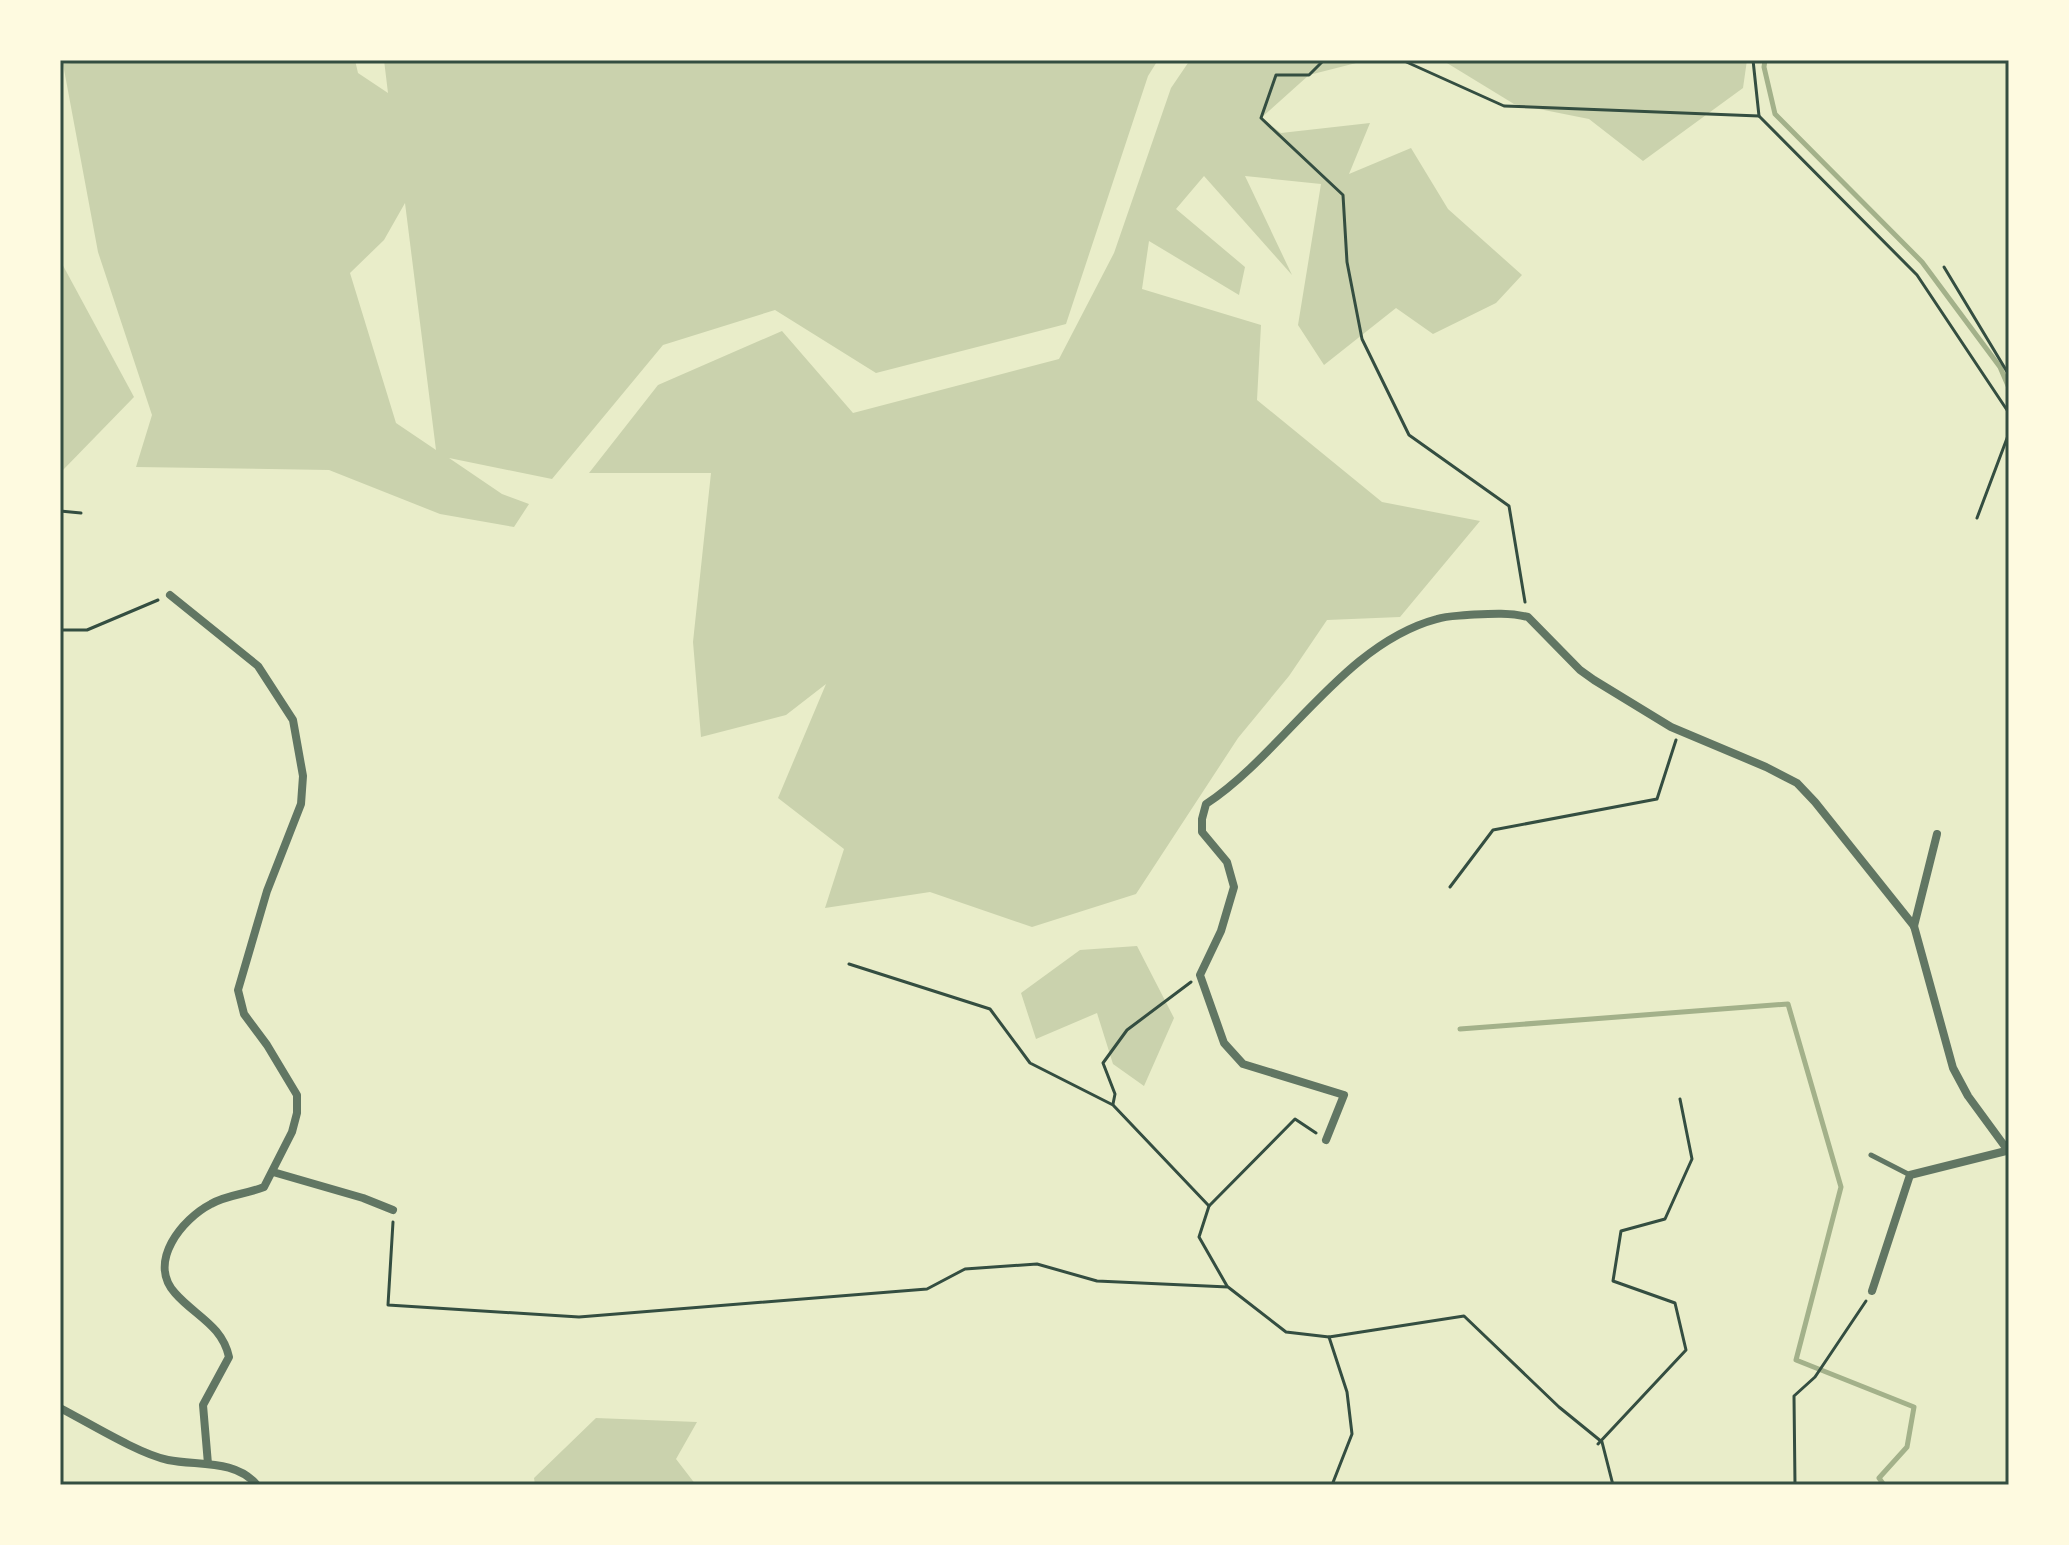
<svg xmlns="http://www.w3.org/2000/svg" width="2069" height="1545" viewBox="0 0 2069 1545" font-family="'Nunito Sans',sans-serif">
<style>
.green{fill:#cad2ad;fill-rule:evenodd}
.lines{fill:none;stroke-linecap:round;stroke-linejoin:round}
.stream{stroke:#a3b18a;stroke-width:5}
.path{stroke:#344e41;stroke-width:3}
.service{stroke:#617663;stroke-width:5}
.minor{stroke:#617663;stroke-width:8}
.neatline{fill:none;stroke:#344e41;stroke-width:3}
</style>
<rect width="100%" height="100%" fill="#e9edc9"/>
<!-- green -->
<g class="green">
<path d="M99,60H355L358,73L388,93L384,60H1158L1148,76L1066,324L876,373L775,310L663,345L552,479L449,458L502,494L529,504L514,527L440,514L329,470L136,467L152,415L98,252L63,64ZM405,203L436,450L396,423L350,273L384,240Z"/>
<path d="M1190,60H1368L1309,75L1261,118L1281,133L1370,123L1349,174L1411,148L1448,209L1522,275L1496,303L1433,334L1396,308L1324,365L1298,325L1321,184L1245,176L1292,275L1204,176L1176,209L1245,267L1239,295L1149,241L1142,289L1261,325L1257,400L1382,502L1480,521L1400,617L1327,620L1289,676L1238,738L1136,894L1032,927L930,892L825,908L844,849L778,798L826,684L786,715L701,737L693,642L711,473H589L658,385L782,331L853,413L1059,359L1114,253L1171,88Z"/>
<path d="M1442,60H1747L1743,88L1643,161L1589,119L1514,104Z"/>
<path d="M60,260L134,397L62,471L60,470Z"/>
<path d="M1137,946L1174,1018L1144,1086L1113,1064L1097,1013L1036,1039L1021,993L1080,950Z"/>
<path d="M596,1418L697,1422L676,1459L696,1485H535L534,1478Z"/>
</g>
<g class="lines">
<!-- stream -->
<g class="stream">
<path d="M1765,60L1764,67L1775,114L1922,262L2000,367L2009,388"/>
<path d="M1460,1029L1788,1004L1841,1187L1796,1360L1914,1407L1907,1447L1879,1478L1884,1485"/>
</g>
<!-- path -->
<g class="path">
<path d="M1324,60L1309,75H1276L1261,118L1343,195L1347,262L1362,339L1409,435L1509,506L1525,602"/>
<path d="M1402,60L1504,106L1759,116"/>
<path d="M1753,60L1759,116L1917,275L2009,413"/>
<path d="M1944,267L2009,375"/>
<path d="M60,511L81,513"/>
<path d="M1977,518L2009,433"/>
<path d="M60,630H87L158,600"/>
<path d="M1450,887L1493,830L1657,799L1676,740"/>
<path d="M849,964L990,1009L1030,1063L1113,1105L1209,1206"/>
<path d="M1113,1104L1115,1094L1103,1063L1127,1030L1191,982"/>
<path d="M393,1222L388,1305L579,1317L927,1289L965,1269L1037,1264L1097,1281L1228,1287L1286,1332L1329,1337L1464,1316L1559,1407L1602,1442L1613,1485"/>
<path d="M1227,1286L1199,1237L1209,1206L1295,1119L1316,1133"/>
<path d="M1329,1337L1347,1392L1352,1434L1332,1485"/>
<path d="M1598,1444L1686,1350L1675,1303L1613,1281L1621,1231L1665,1219L1692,1159L1680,1099"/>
<path d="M1795,1485L1794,1396L1815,1377L1866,1301"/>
</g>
<!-- service -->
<path class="service" d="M1871,1155L1910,1175"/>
<!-- minor -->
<g class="minor">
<path d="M170,595L258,666L293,720L303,776L301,804L267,891L238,990L244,1014L267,1045L297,1095V1113L292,1132L264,1187C247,1194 226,1195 211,1204C182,1219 147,1262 175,1293C195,1316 222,1325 229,1357L203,1405L208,1464"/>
<path d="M1914,926L1937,834"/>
<path d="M1326,1140L1344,1095L1243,1064L1224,1043L1200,975L1221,931L1234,887L1227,862L1202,832V819L1206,804C1284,753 1343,644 1437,619C1446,616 1457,616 1467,615C1487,614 1508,612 1528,617L1580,670L1594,680L1671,727L1766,767L1797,783L1815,802L1914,926L1953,1068L1968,1096L2009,1152"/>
<path d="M273,1172L363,1198L393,1210"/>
<path d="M1872,1291L1910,1175L2006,1151"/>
<path d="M60,1408C89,1423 139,1454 168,1460C198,1466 235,1459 257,1485"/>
</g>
</g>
<!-- border -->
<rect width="2069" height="1545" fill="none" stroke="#fefae0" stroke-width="124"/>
<rect x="62" y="62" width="1945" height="1421" class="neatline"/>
</svg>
